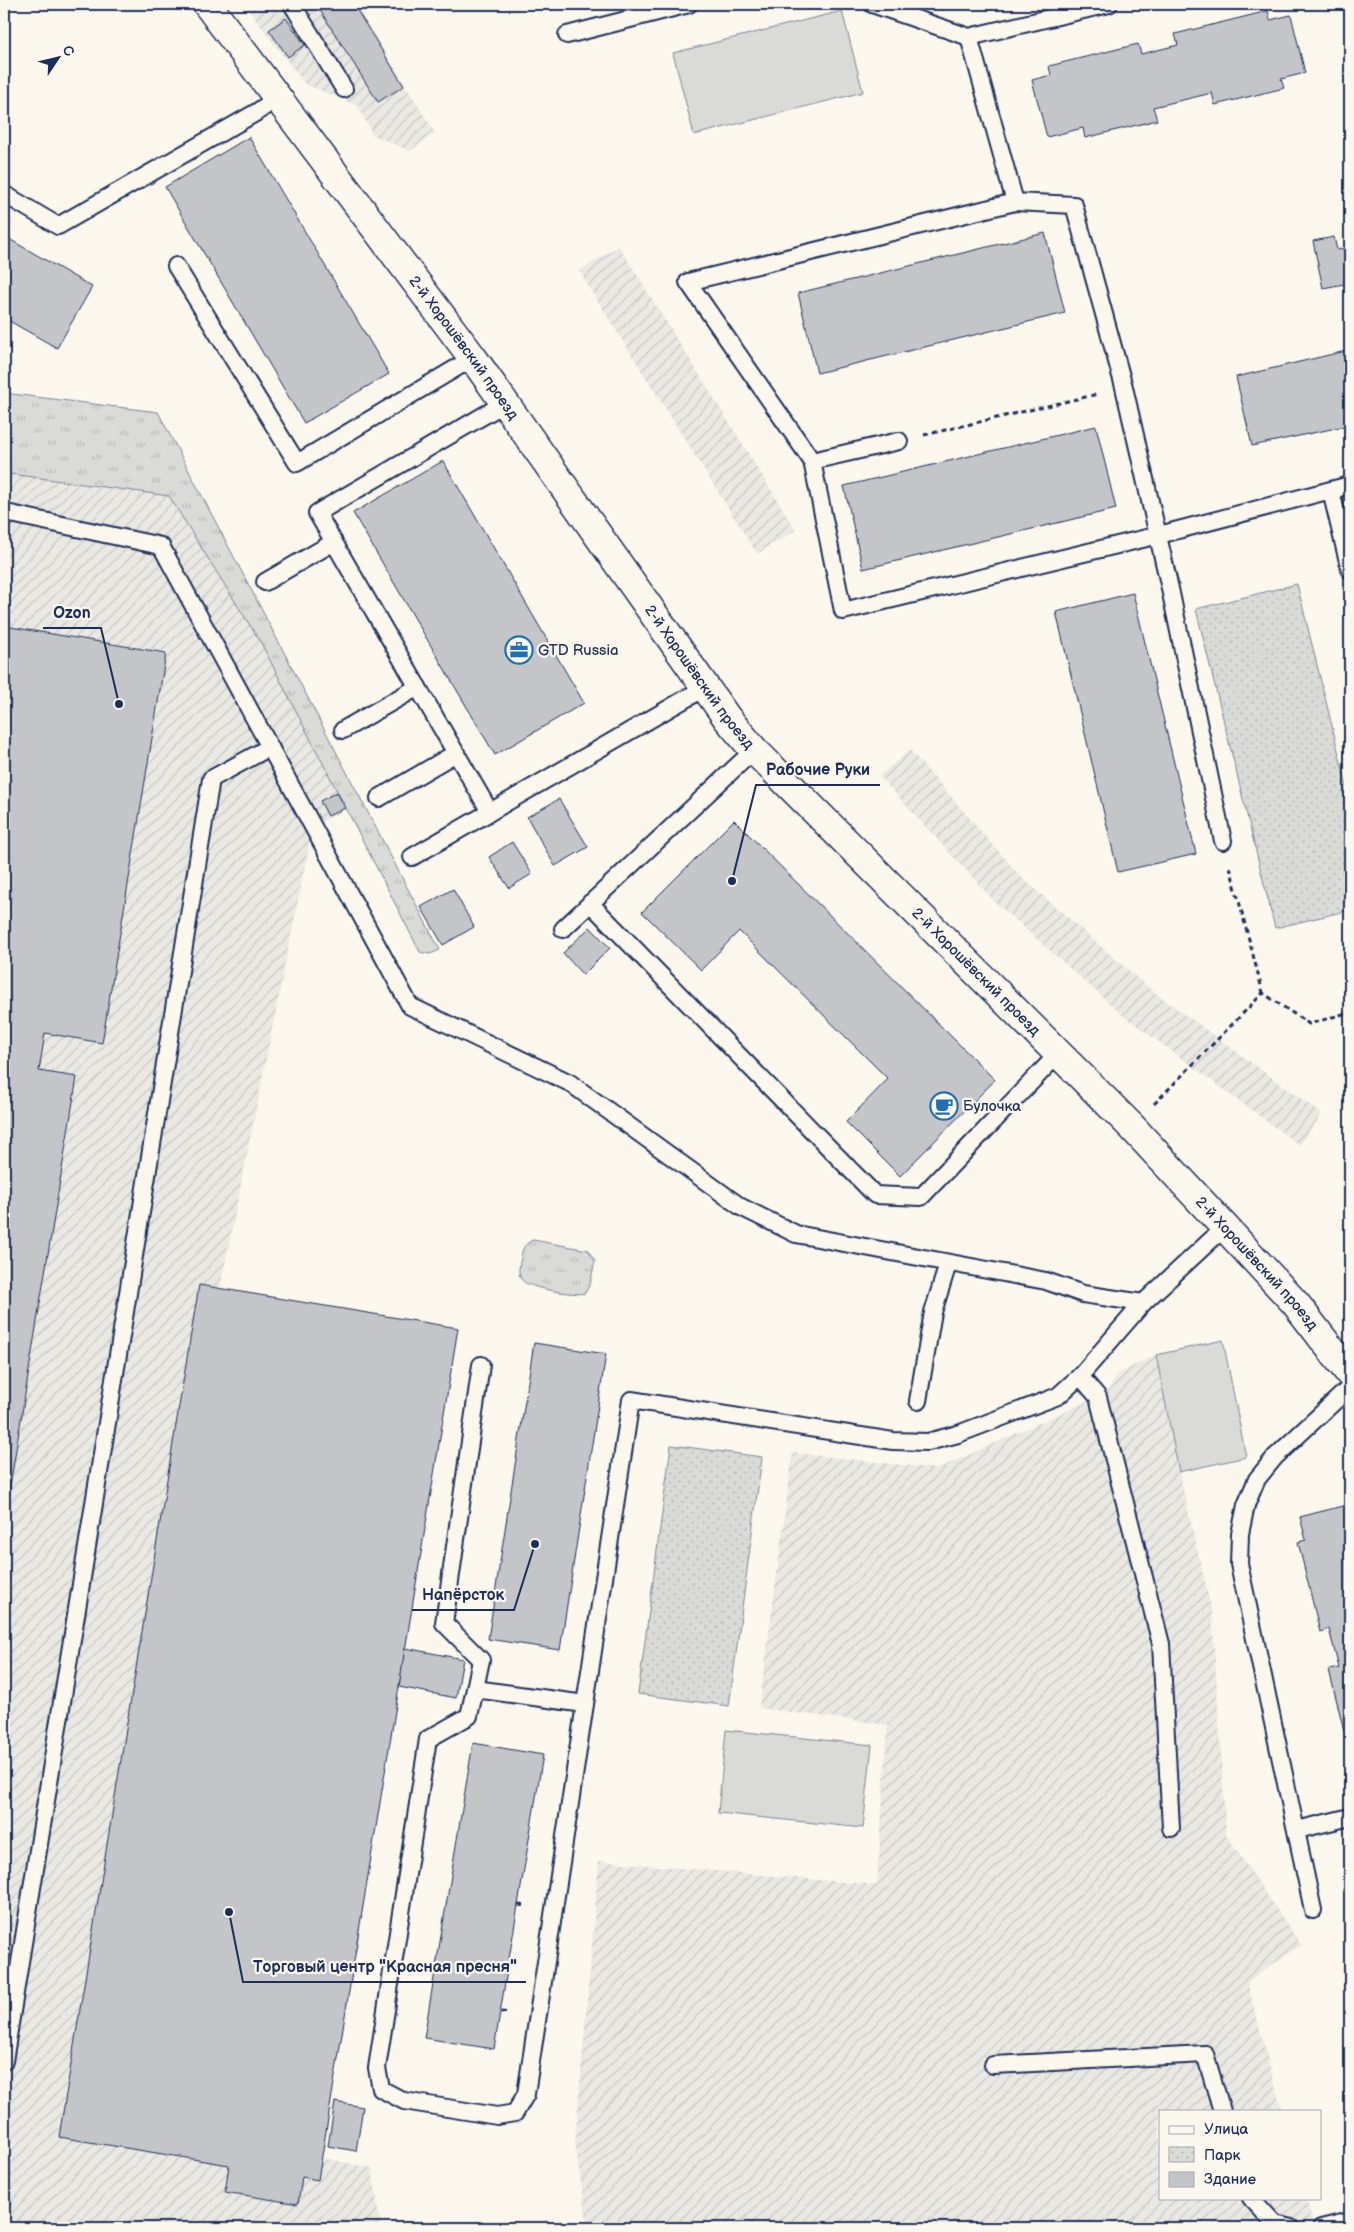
<svg xmlns="http://www.w3.org/2000/svg" width="1354" height="2232" viewBox="0 0 1354 2232" font-family="'Balsamiq Sans',sans-serif">
<style>
.industrial{fill:url(#industrial-furrows)}
.grass{fill:url(#grass-tufts);stroke:#7a849a}
.park{fill:url(#park-dots);stroke:#7a849a}
.pitch{fill:#dadad7;stroke:#7a849a}
.building{fill:#c3c5c9;stroke:#1b2f5e}
.lines{fill:none;stroke-linecap:round;stroke-linejoin:round}
.lane-casing{stroke:#1b2f5e;stroke-width:20}
.secondary-casing{stroke:#1b2f5e;stroke-width:31}
.path{stroke:#1b2f5e;stroke-width:3;stroke-dasharray:5 4;stroke-linecap:butt}
.lane{stroke:#fbf7ec;stroke-width:16}
.secondary{stroke:#fbf7ec;stroke-width:28}
.labels{text-anchor:middle;stroke-width:4.5;stroke-linejoin:round;paint-order:stroke}
.street-label{font-size:15px;fill:#1b2f5e;stroke:#fbf7ec}
.poi-label{font-size:15px;fill:#1b2f5e;stroke:#fbf7ec;text-anchor:start}
.leader{fill:none;stroke:#1b2f5e;stroke-width:2}
.callout-dot{fill:#1b2f5e;stroke:#fbf7ec;stroke-width:2}
.callout-label{font-size:16px;text-anchor:middle;font-weight:bold;fill:#1b2f5e;stroke:#fbf7ec;stroke-width:4.5;stroke-linejoin:round;paint-order:stroke}
</style>
<defs>
<pattern id="industrial-furrows" width="10" height="10" patternUnits="userSpaceOnUse" patternTransform="scale(1.25)"><rect width="10" height="10" fill="#eae8e2"/><path d="M-1 1l2-2M0 10L10 0M9 11l2-2" fill="none" stroke="#c8c7c4"/></pattern>
<pattern id="grass-tufts" width="24" height="20" patternUnits="userSpaceOnUse" patternTransform="scale(1.25)"><rect width="24" height="20" fill="#dadad7"/><path d="M3 7l-1-3M5 7V3M7 7l1-3M15 17l-1-3M17 17v-4M19 17l1-3" fill="none" stroke="#babbbb"/></pattern>
<pattern id="park-dots" width="8" height="8" patternUnits="userSpaceOnUse" patternTransform="scale(1.25)"><rect width="8" height="8" fill="#dadad7"/><path d="M2 2h.1M6 6h.1" fill="none" stroke="#babbbb" stroke-width="1.8" stroke-linecap="round"/></pattern>
</defs>
<rect width="100%" height="100%" fill="#fbf7ec"/>
<filter id="ink" filterUnits="userSpaceOnUse"><feTurbulence type="fractalNoise" baseFrequency=".02" numOctaves="2"/><feDisplacementMap in="SourceGraphic" scale="10" xChannelSelector="R" yChannelSelector="G"/><feConvolveMatrix kernelMatrix="1 2 1 2 8 2 1 2 1" color-interpolation-filters="sRGB"/></filter>
<g filter="url(#ink)">
<!-- industrial -->
<g class="industrial">
<path d="M244,4H355L435,133L410,151L373,135L358,106L305,84Z"/>
<path d="M619,246L796,530L757,554L579,271Z"/>
<path d="M4,393L158,412L361,802L313,826L220,1288L458,1328L322,2158L372,2168L381,2228H4Z"/>
<path d="M910,750L1021,877L1150,989L1322,1114L1299,1145L1125,1017L996,903L879,776Z"/>
<path d="M1156,1355L1179,1472L1212,1612L1226,1835L1301,1945L1247,1982L1282,2111H1160V2198H1306L1314,2228H588L575,2143L599,1861L877,1885L888,1725L759,1708L793,1453L937,1469L1106,1393L1118,1374Z"/>
</g>
<!-- grass -->
<g class="grass">
<path d="M4,393L158,412L440,950L430,954L420,952L261,643L169,496L4,473Z"/>
<path d="M533,1240L588,1250L595,1261L590,1284L585,1293C576,1296 529,1288 523,1281C517,1275 519,1266 521,1258C522,1249 524,1244 533,1240Z"/>
</g>
<!-- park -->
<g class="park">
<path d="M1297,584L1350,799V910L1275,928L1196,609Z"/>
<path d="M671,1445L762,1457L729,1706L638,1694Z"/>
</g>
<!-- pitch -->
<g class="pitch">
<path d="M842,11L863,92L694,135L673,53Z"/>
<path d="M1223,1340L1246,1457L1179,1472L1156,1355Z"/>
<path d="M726,1730L872,1745L863,1828L718,1813Z"/>
</g>
<!-- building -->
<g class="building">
<path d="M316,4H353L404,86L378,102Z"/>
<path d="M1268,11L1270,20L1291,15L1305,73L1281,79L1284,88L1215,105L1212,93L1153,107L1157,120L1085,138L1083,128L1047,137L1032,80L1051,75L1049,66L1138,44L1141,54L1178,45L1175,34Z"/>
<path d="M286,18L305,45L288,57L269,30Z"/>
<path d="M249,137L389,374L304,423L165,187Z"/>
<path d="M1045,233L1065,313L817,373L798,293Z"/>
<path d="M4,236L92,287L57,348L4,318Z"/>
<path d="M1334,237L1337,250L1350,247V283L1323,288L1313,241Z"/>
<path d="M1350,350V425L1252,446L1236,377Z"/>
<path d="M1096,426L1116,509L863,569L844,486Z"/>
<path d="M443,461L584,703L495,755L353,513Z"/>
<path d="M1133,593L1196,854L1118,872L1056,612Z"/>
<path d="M4,626L166,653L102,1043L45,1033L39,1071L77,1077L4,1523Z"/>
<path d="M337,792L345,808L328,816L320,801Z"/>
<path d="M559,799L588,847L555,866L527,817Z"/>
<path d="M734,820L995,1080L900,1176L846,1122L888,1079L739,931L701,970L642,912Z"/>
<path d="M512,842L532,874L509,888L489,857Z"/>
<path d="M453,889L474,927L443,945L421,907Z"/>
<path d="M590,927L610,948L583,975L563,953Z"/>
<path d="M199,1285L458,1328L318,2180L302,2177L298,2204L225,2192L229,2165L59,2137Z"/>
<path d="M534,1343L606,1354L560,1650L488,1639Z"/>
<path d="M1350,1504V1755L1329,1670L1339,1668L1329,1629L1320,1632L1298,1542L1306,1540L1300,1517Z"/>
<path d="M405,1648L463,1659L456,1698L399,1687Z"/>
<path d="M473,1743L543,1755L494,2049L424,2038Z"/>
<path d="M335,2102L363,2107L356,2151L328,2146Z"/>
</g>
<g class="lines">
<!-- lane casing -->
<g class="lane-casing">
<g id="lane">
<path d="M292,4L344,89"/>
<path d="M872,4L969,37L1109,4"/>
<path d="M567,35L689,4"/>
<path d="M969,37L1015,202L1074,205L1124,387L1169,584L1223,841"/>
<path d="M4,194L58,226L257,112L277,98"/>
<path d="M176,266L297,463L473,358"/>
<path d="M505,403L317,513L490,812L706,687"/>
<path d="M899,441L812,461L688,282L1015,202"/>
<path d="M812,461L843,611L1159,535L1350,485"/>
<path d="M1331,491L1350,570"/>
<path d="M4,518L11,514L161,546L410,1006L570,1083L741,1207L796,1234L1046,1281L1083,1294L1143,1303"/>
<path d="M265,582L334,542"/>
<path d="M343,730L418,687"/>
<path d="M379,798L456,753"/>
<path d="M412,857L490,812"/>
<path d="M590,903L875,1195L921,1197L1059,1053"/>
<path d="M563,929L754,750"/>
<path d="M481,1365L444,1623L481,1660L475,1689L585,1704"/>
<path d="M1080,1376L1098,1397L1161,1644L1171,1828"/>
<path d="M918,1401L933,1312L948,1264"/>
<path d="M475,1689L469,1716L428,1739L377,2068L381,2089L404,2101L497,2116L515,2113L526,2094L631,1400L893,1441L928,1442L958,1434L1058,1396L1080,1376L1143,1303L1226,1226"/>
<path d="M1297,1830L1350,1817"/>
<path d="M1313,1910L1239,1564L1240,1534L1246,1505L1257,1479L1275,1457L1350,1387"/>
<path d="M4,2061L211,779L270,747"/>
<path d="M993,2065L1205,2054L1222,2111"/>
<path d="M1251,2198L1275,2224L1291,2228"/>
<path d="M1321,2228L1350,2221"/>
</g>
</g>
<!-- secondary casing -->
<g class="secondary-casing">
<g id="secondary">
<path id="s1" d="M207,4L473,358L727,718L754,750L1132,1127L1296,1304L1350,1374"/>
</g>
</g>
<!-- path -->
<g class="path">
<path d="M924,435L1098,394"/>
<path d="M1230,867L1263,993"/>
<path d="M1154,1104L1263,993L1309,1024L1350,1012"/>
<path d="M518,1905L527,1906"/>
<path d="M501,2012L510,2013"/>
</g>
<!-- lane -->
<use href="#lane" class="lane"/>
<!-- secondary -->
<use href="#secondary" class="secondary"/>
</g>
</g>
<!-- icons -->
<defs>
<g id="office-ring" transform="scale(1.4375)"><circle r="9.5" fill="#fbf7ec" stroke="#1f6fb2" stroke-width="1.5"/><path d="M-6-3h4V-5.5h4V-3h4V5H-6ZM-1-4.5V-3h2v-1.5ZM-6 0V1H6V0Z" fill="#1f6fb2"/></g>
<g id="cafe-ring" transform="scale(1.4375)"><circle r="9.5" fill="#fbf7ec" stroke="#1f6fb2" stroke-width="1.5"/><path d="M-5.5-4.5H6V0H3Q3 3.5 0 3.5H-2.5Q-5.5 3.5-5.5 0ZM3-3.2v2h1.7v-2ZM-6 4.5H4V6H-6Z" fill="#1f6fb2"/></g>
</defs>
<g fill-rule="evenodd">
<use href="#office-ring" x="519" y="650"/>
<use href="#cafe-ring" x="944" y="1106"/>
</g>
<g class="labels">
<!-- street labels -->
<g class="street-label">
<text dy="5" stroke="none"><textPath href="#s1" startOffset="429">2-й Хорошёвский проезд</textPath></text>
<text dy="5" stroke="none"><textPath href="#s1" startOffset="834">2-й Хорошёвский проезд</textPath></text>
<text dy="5" stroke="none"><textPath href="#s1" startOffset="1239">2-й Хорошёвский проезд</textPath></text>
<text dy="5" stroke="none"><textPath href="#s1" startOffset="1644">2-й Хорошёвский проезд</textPath></text>
</g>
<!-- poi labels -->
<g class="poi-label">
<text x="538" y="655">GTD Russia</text>
<text x="963" y="1111">Булочка</text>
</g>
</g>
<!-- callouts -->
<path class="leader" d="M119 704L101 628H43M732 881L756 785H880M535 1544L514 1610H412M229 1912L243 1982H526"/>
<g class="callout-dot">
<circle cx="119" cy="704" r="5"/>
<circle cx="732" cy="881" r="5"/>
<circle cx="535" cy="1544" r="5"/>
<circle cx="229" cy="1912" r="5"/>
</g>
<g class="callout-label">
<text x="72" y="618">Ozon</text>
<text x="818" y="775">Рабочие Руки</text>
<text x="463" y="1600">Напёрсток</text>
<text x="385" y="1972">Торговый центр "Красная пресня"</text>
</g>
<!-- margin -->
<rect width="1354" height="2232" fill="none" stroke="#fbf7ec" stroke-width="20"/>
<rect x="10" y="10" width="1334" height="2212" fill="none" stroke="#1b2f5e" stroke-width="2" filter="url(#ink)"/>
<!-- legend -->
<rect x="1159" y="2110" width="162" height="90" fill="#fbf7ec" stroke="#a1a7b3"/>
<rect x="1169" y="2126" width="25" height="8" fill="#fbf7ec" stroke="#a1a7b3"/>
<text x="1204" y="2134" font-size="15" fill="#1b2f5e">Улица</text>
<rect x="1169" y="2147" width="25" height="15" fill="url(#park-dots)" stroke="#a1a7b3"/>
<text x="1204" y="2160" font-size="15" fill="#1b2f5e">Парк</text>
<rect x="1169" y="2172" width="25" height="15" fill="#c3c5c9" stroke="#a1a7b3"/>
<text x="1204" y="2184" font-size="15" fill="#1b2f5e">Здание</text>
<!-- north arrow -->
<g transform="translate(58 58) rotate(55)" stroke="#fbf7ec" stroke-width="4" paint-order="stroke">
<path d="M0-4L9 19L0 12L-9 19Z" fill="#1b2f5e"/>
<text y="-8" font-size="14" font-weight="bold" text-anchor="middle" fill="#1b2f5e">С</text>
</g>
</svg>
